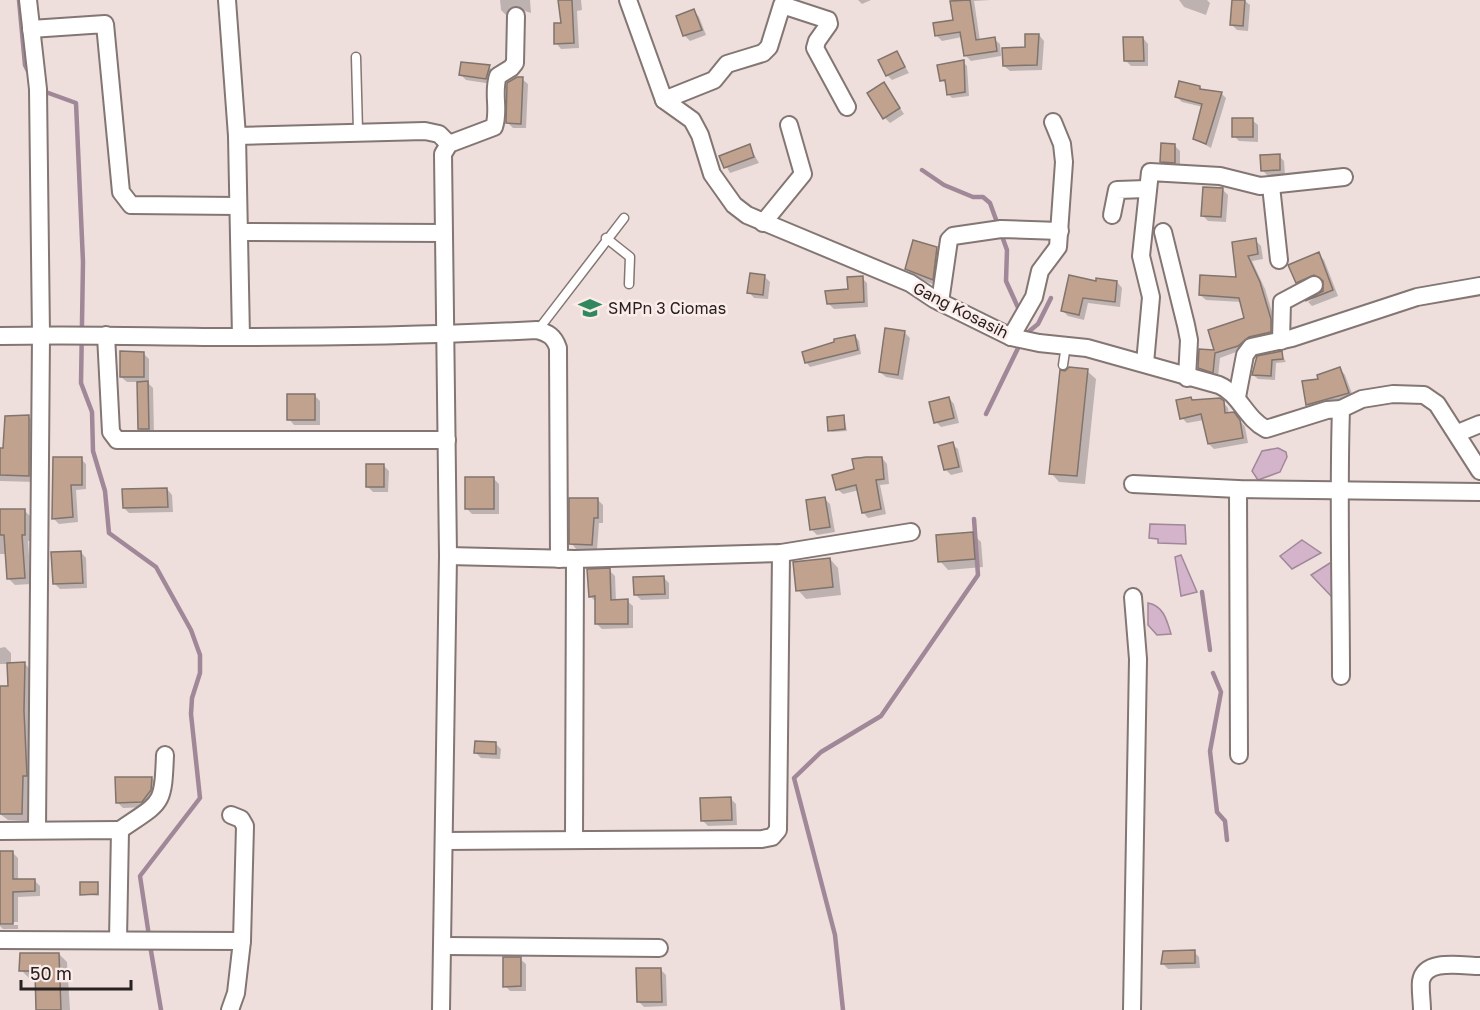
<svg xmlns="http://www.w3.org/2000/svg" width="1480" height="1010" viewBox="0 0 1480 1010" font-family="'Golos Text',sans-serif">
<style>
.water{fill:#d4b4cb;stroke:#a08898;stroke-width:1.5}
.shadow{fill:#0003}
.lines{fill:none;stroke-linecap:round;stroke-linejoin:round}
.stream{stroke:#a08898;stroke-width:4.5}
.building{fill:#c1a28e;stroke:#80746d;stroke-width:1.5}
.service-casing{stroke:#837673;stroke-width:11}
.minor-casing{stroke:#837673;stroke-width:20}
.service{stroke:#fff;stroke-width:8}
.minor{stroke:#fff;stroke-width:16}
.labels{text-anchor:middle;stroke-width:5;stroke-linejoin:round;paint-order:stroke}
.poi-label{font-size:16px;fill:#272120;stroke:#fcece9;text-anchor:start}
.street-label{font-size:16px;fill:#272120;stroke:#fcece9}
</style>
<rect width="100%" height="100%" fill="#eedfdc"/>
<!-- water -->
<g class="water">
<path d="M1278,448L1286,452L1287,457L1280,472L1258,480L1252,471L1262,451Z"/>
<path d="M1150,524L1185,525L1186,544L1158,543V539L1149,538Z"/>
<path d="M1302,540L1321,553L1292,569L1280,556Z"/>
<path d="M1181,555L1197,592L1181,596L1175,557Z"/>
<path d="M1330,563L1337,568V591L1331,596L1311,575Z"/>
<path d="M1148,603C1164,606 1167,621 1171,634L1157,635L1148,625Z"/>
</g>
<!-- shadow -->
<g class="shadow">
<path d="M500,0H530L531,13L522,10L506,15L501,10Z"/>
<path d="M560,0H581L582,10L577,11L579,48L561,49L556,43L563,24Z"/>
<path d="M858,0H871L862,4Z"/>
<path d="M951,0H990L974,1L980,41L994,39L1000,44L1001,56L971,61L965,55L962,37L942,41L937,36L955,21Z"/>
<path d="M1179,0H1207L1210,3L1206,15L1184,7Z"/>
<path d="M1234,0H1244L1250,5L1248,31L1237,30L1232,25Z"/>
<path d="M694,11L699,17L706,35L690,41L685,36L678,17Z"/>
<path d="M1039,35L1044,41L1042,70L1010,71L1004,66Z"/>
<path d="M1143,38L1148,44V66H1131L1125,60Z"/>
<path d="M897,53L909,73L892,80L887,75Z"/>
<path d="M963,62L967,66L969,96L952,98L948,94L947,84L941,80Z"/>
<path d="M489,67L494,72L492,84L466,80L461,75Z"/>
<path d="M522,79L528,84L526,128H513L508,123Z"/>
<path d="M884,84L904,114L890,123L885,118Z"/>
<path d="M1200,88L1203,91L1221,93L1226,98L1211,148L1195,139L1203,107L1182,102L1177,97Z"/>
<path d="M1252,120L1258,125V142L1239,141L1234,136Z"/>
<path d="M1174,145L1180,151V168L1167,167L1162,161Z"/>
<path d="M749,146L759,163L730,173L721,157Z"/>
<path d="M1279,156L1284,161L1285,175L1268,176L1262,170Z"/>
<path d="M1222,189L1228,195L1226,222L1208,221L1202,215Z"/>
<path d="M1255,240L1261,246L1263,259L1252,261L1265,289L1276,325V337L1220,358L1218,377L1205,373L1200,368L1246,319L1242,302L1206,300L1200,295L1238,279L1233,243Z"/>
<path d="M937,248L945,257L941,287L915,278L907,269Z"/>
<path d="M1318,254L1324,260L1338,296L1312,306L1308,302L1324,292L1325,282L1320,279L1302,287L1297,282Z"/>
<path d="M765,277L770,282L768,299L754,298L749,292Z"/>
<path d="M862,278L867,283L868,307L834,309L828,303L849,290Z"/>
<path d="M1097,282H1117L1122,288L1120,307L1088,303L1084,320L1068,316L1063,311Z"/>
<path d="M887,330L905,333L910,338L903,380L886,377L880,372Z"/>
<path d="M855,336L859,341L861,354L810,367L806,362Z"/>
<path d="M143,353L149,359V384L153,388L154,434H145L140,429L139,382H127L121,377Z"/>
<path d="M1281,353L1286,362L1276,363L1275,380L1258,379L1253,375L1256,360Z"/>
<path d="M1340,369L1345,375L1354,399L1313,410L1308,405L1304,383L1320,380Z"/>
<path d="M1087,371L1096,379L1085,484L1059,482L1051,473Z"/>
<path d="M314,395L320,401V425H294L289,419Z"/>
<path d="M949,398L954,404L959,423L941,427L936,422Z"/>
<path d="M1190,398L1194,402L1220,399L1228,408L1229,414L1239,419L1245,427L1248,443L1214,449L1209,444L1204,420L1187,423L1182,418Z"/>
<path d="M29,417L36,424L35,482L0,481V449H5Z"/>
<path d="M844,417L847,431L832,432L829,430Z"/>
<path d="M952,444L958,449L963,472L951,475L946,470Z"/>
<path d="M882,458L887,464L889,484L880,485L886,514L868,518L863,512L859,490L843,494L837,489L855,470Z"/>
<path d="M81,459L86,464V489L76,490L78,522L59,524L53,518L52,493Z"/>
<path d="M383,465L389,471L388,492H373L367,486Z"/>
<path d="M493,478L499,484V514H472L466,508Z"/>
<path d="M167,489L172,495L173,512L129,513L124,508Z"/>
<path d="M597,499L603,505V523H599L597,550L576,549L571,543Z"/>
<path d="M825,499L830,504L835,532L817,535L812,530Z"/>
<path d="M0,510L25,511L31,517V541H28L31,584L15,585L8,578L7,554H0Z"/>
<path d="M972,533L981,542L983,567L948,570L940,561Z"/>
<path d="M81,552L86,558L87,588L60,589L54,583Z"/>
<path d="M830,559L838,568L841,595L806,599L798,590Z"/>
<path d="M609,570L615,576L616,601H627L633,606V628L602,629L596,623V602L590,596Z"/>
<path d="M664,578L669,583V599L641,600L635,594Z"/>
<path d="M5,647L11,653V664H25L32,671L28,821L8,820L0,814V688L10,687L9,664H0V648Z"/>
<path d="M495,743L501,749L500,759L481,758L476,753Z"/>
<path d="M152,778L157,784L147,807L123,808L117,802Z"/>
<path d="M731,799L736,804L737,825L708,826L702,820Z"/>
<path d="M0,851L12,852L18,858V881L34,880L40,886V896L18,897V922H1V925H18V929H3L0,926V930Z"/>
<path d="M97,884L99,896L81,894Z"/>
<path d="M1194,952L1199,957L1200,968L1168,969L1163,964Z"/>
<path d="M59,954L67,962L70,1010H37V978H29L21,970Z"/>
<path d="M520,959L526,964V991H510L505,986Z"/>
<path d="M661,970L666,975L667,1006L644,1007L639,1002Z"/>
</g>
<g class="lines">
<!-- stream -->
<g class="stream">
<path d="M19,0L25,65L29,73"/>
<path d="M43,91L76,103L83,262L81,383L92,412L93,451L105,491L109,533L156,567L191,630L200,655V673L192,698L191,714L200,798L140,876L149,936"/>
<path d="M922,170L944,185L973,197H983L990,203L1007,250L1006,281L1020,312"/>
<path d="M1027,333L1038,324L1051,298"/>
<path d="M986,414L1020,344"/>
<path d="M1202,592L1210,650"/>
<path d="M1213,673L1221,692L1210,751L1217,812L1225,821L1227,840"/>
<path d="M150,945L161,1010"/>
<path d="M843,1010L835,935L794,778L821,752L881,716L978,575L974,519"/>
</g>
</g>
<!-- building -->
<g class="building">
<path d="M558,0H572L574,43L554,44V23H561Z"/>
<path d="M970,0L976,40L995,37L997,51L964,56L960,32L935,36L933,23L953,20L950,1Z"/>
<path d="M1232,0H1245L1243,26L1230,25Z"/>
<path d="M694,9L702,30L683,36L676,16Z"/>
<path d="M1025,34H1039L1037,65L1003,66L1002,48L1025,47Z"/>
<path d="M1123,37H1143L1144,61H1124Z"/>
<path d="M897,51L905,67L886,76L878,60Z"/>
<path d="M964,60L965,92L947,95L945,80L940,81L937,65Z"/>
<path d="M461,62L490,65L486,79L459,75Z"/>
<path d="M517,77H523L521,124L506,123L507,83Z"/>
<path d="M1179,81L1200,86V89L1222,92L1206,144L1193,139L1202,104L1175,97Z"/>
<path d="M884,82L900,108L883,119L867,93Z"/>
<rect x="1232" y="118" width="21" height="19"/>
<path d="M1161,143L1175,144V163L1160,162Z"/>
<path d="M750,144L754,157L724,168L719,156Z"/>
<path d="M1280,154V170L1261,171L1260,155Z"/>
<path d="M1203,187L1223,188L1221,217L1201,216Z"/>
<path d="M1256,238L1258,254L1248,256L1260,282L1271,319V332L1249,337L1238,346L1215,353L1213,373L1198,368L1199,349L1214,350L1208,330L1244,318L1239,298L1199,295L1200,275L1236,277L1232,242Z"/>
<path d="M913,240L937,247L933,280L905,269Z"/>
<path d="M1319,252L1333,290L1305,301L1323,291V281L1314,275L1296,283L1288,265Z"/>
<path d="M750,273L765,275L763,295L747,293Z"/>
<path d="M1069,275L1096,281V278L1117,281L1115,302L1083,298L1079,315L1061,311Z"/>
<path d="M863,276L864,302L827,304L825,291L848,289L847,277Z"/>
<path d="M885,328L905,331L898,375L879,372Z"/>
<path d="M855,335L858,350L805,363L802,352L834,342V339Z"/>
<path d="M120,351L144,352V377H120Z"/>
<path d="M1282,351L1283,359L1272,360L1271,376L1252,375L1257,356Z"/>
<path d="M1069,367L1088,369L1077,476L1049,474L1060,370L1065,371Z"/>
<path d="M1340,367L1349,393L1306,405L1302,381L1318,379L1317,375Z"/>
<path d="M148,381L149,429H138L137,382Z"/>
<rect x="287" y="394" width="28" height="26"/>
<path d="M949,397L954,418L934,423L929,402Z"/>
<path d="M1191,397L1192,400L1220,398L1224,401L1225,413L1234,412L1240,420L1243,438L1208,444L1201,414L1180,419L1176,400Z"/>
<path d="M29,415V476L0,475V448H3L5,416Z"/>
<path d="M844,415L845,429L828,431L827,417Z"/>
<path d="M953,442L959,467L944,470L938,446Z"/>
<path d="M53,457H82V485H71L73,517L52,519Z"/>
<path d="M866,457H882L884,479L876,480L881,509L862,513L856,485L836,490L832,475L854,469L852,459Z"/>
<rect x="366" y="464" width="18" height="23"/>
<rect x="465" y="477" width="29" height="32"/>
<path d="M167,488L168,507L123,508L122,489Z"/>
<path d="M825,497L830,527L810,530L806,500Z"/>
<path d="M569,498H598V518H594L592,545L569,544Z"/>
<path d="M0,509H25V535H22L25,578L7,579L4,535H0Z"/>
<path d="M973,532L975,559L938,562L936,535Z"/>
<path d="M81,551L83,583L53,584L51,552Z"/>
<path d="M830,558L833,587L796,591L793,562Z"/>
<path d="M610,568L611,600L628,599V624H595V596L589,597L587,569Z"/>
<path d="M664,576L665,594L634,595L633,577Z"/>
<path d="M25,662L24,711L27,776H23L22,814H0V686H8L7,663Z"/>
<path d="M475,741L496,742V754L474,753Z"/>
<path d="M115,777H152L151,790L142,802L116,803Z"/>
<path d="M731,797L732,820L701,821L700,798Z"/>
<path d="M0,851H13V879H35V891L13,892V924H0Z"/>
<path d="M80,882H98V894L80,895Z"/>
<path d="M1195,950V963L1161,964L1163,951Z"/>
<path d="M20,953H59L61,1010H36L35,971H19Z"/>
<path d="M503,957H521V986L503,987Z"/>
<path d="M636,968H661L662,1002H637Z"/>
</g>
<g class="lines">
<!-- service casing -->
<g class="service-casing">
<g id="service">
<path d="M356,57L358,131"/>
<path d="M606,238L630,257L629,284"/>
<path d="M538,330L624,218"/>
<path d="M1063,365L1066,345"/>
</g>
</g>
<!-- minor casing -->
<g class="minor-casing">
<g id="minor">
<path d="M28,0L38,89L41,335L37,830"/>
<path d="M227,0L237,136L241,337"/>
<path d="M628,0L664,100L692,120L700,135L712,174L734,205L747,215L910,283L934,299L1011,337L1039,343L1087,348L1219,385C1240,394 1245,418 1266,429L1327,410L1341,409L1362,399L1393,394L1424,395L1437,404L1480,471"/>
<path d="M31,29L105,24L121,192L131,205L238,206"/>
<path d="M664,100L714,80L727,64L763,53L769,47L782,5L828,20L829,24L817,41L815,48L847,107"/>
<path d="M237,136L425,131L439,134L449,144"/>
<path d="M1271,186L1279,260"/>
<path d="M1112,215L1117,190L1147,189"/>
<path d="M763,223L803,174L789,125"/>
<path d="M239,232L443,233"/>
<path d="M1163,232L1186,325L1189,340L1187,378"/>
<path d="M940,302L949,240L953,236L1001,229L1060,231"/>
<path d="M106,335L111,432L117,440H447"/>
<path d="M0,336C81,334 161,337 241,337C340,337 439,335 537,330C548,333 554,336 558,348L559,559"/>
<path d="M1011,337L1034,297L1040,271L1058,247L1064,162L1062,144L1053,122"/>
<path d="M1281,341L1282,302L1314,285"/>
<path d="M1145,363L1151,297L1141,256L1150,172L1220,176L1260,186L1344,177"/>
<path d="M1237,397L1245,355L1251,347L1292,338L1417,297L1480,286"/>
<path d="M1341,409C1338,498 1341,587 1341,676"/>
<path d="M1458,433L1480,424"/>
<path d="M1133,484L1238,489L1480,492"/>
<path d="M1238,489L1239,755"/>
<path d="M448,556L575,559L781,553L911,532"/>
<path d="M231,815L241,819L245,826L242,941"/>
<path d="M120,830C162,801 163,807 165,755"/>
<path d="M0,831L120,830L118,940"/>
<path d="M574,840L575,559"/>
<path d="M445,841L762,839L772,837L778,830L781,553"/>
<path d="M0,940L242,941L236,993L230,1010"/>
<path d="M444,946L659,948"/>
<path d="M441,1010L448,556L443,154L449,144L494,127C500,110 492,93 498,76L511,68L515,63L516,16"/>
<path d="M1132,1010L1138,659L1133,597"/>
<path d="M1422,1010C1422,1001 1420,990 1421,981C1425,958 1463,966 1480,966"/>
</g>
</g>
<!-- service -->
<use href="#service" class="service"/>
<!-- minor -->
<use href="#minor" class="minor"/>
</g>
<!-- icons -->
<defs>
<g id="school-bare" transform="scale(1.8)"><path d="M0-5L7-2L0 1L-7-2ZM-4 1L0 2.5L4 1V4Q0 6-4 4Z" fill="#30895e" stroke="#fcece9" stroke-width="2.5" paint-order="stroke"/></g>
</defs>
<g fill-rule="evenodd">
<use href="#school-bare" x="590" y="308"/>
</g>
<g class="labels">
<!-- poi labels -->
<g class="poi-label">
<text x="608" y="314">SMPn 3 Ciomas</text>
</g>
<!-- street labels -->
<g class="street-label">
<text transform="translate(961 310) rotate(27)" y="6">Gang Kosasih</text>
</g>
</g>
<!-- scale -->
<path d="M21 980v9h110v-9" fill="none" stroke="#272120" stroke-width="3"/>
<text x="30" y="980" font-size="18" fill="#272120" stroke="#fcece9" stroke-width="4.5" paint-order="stroke">50 m</text>
</svg>
